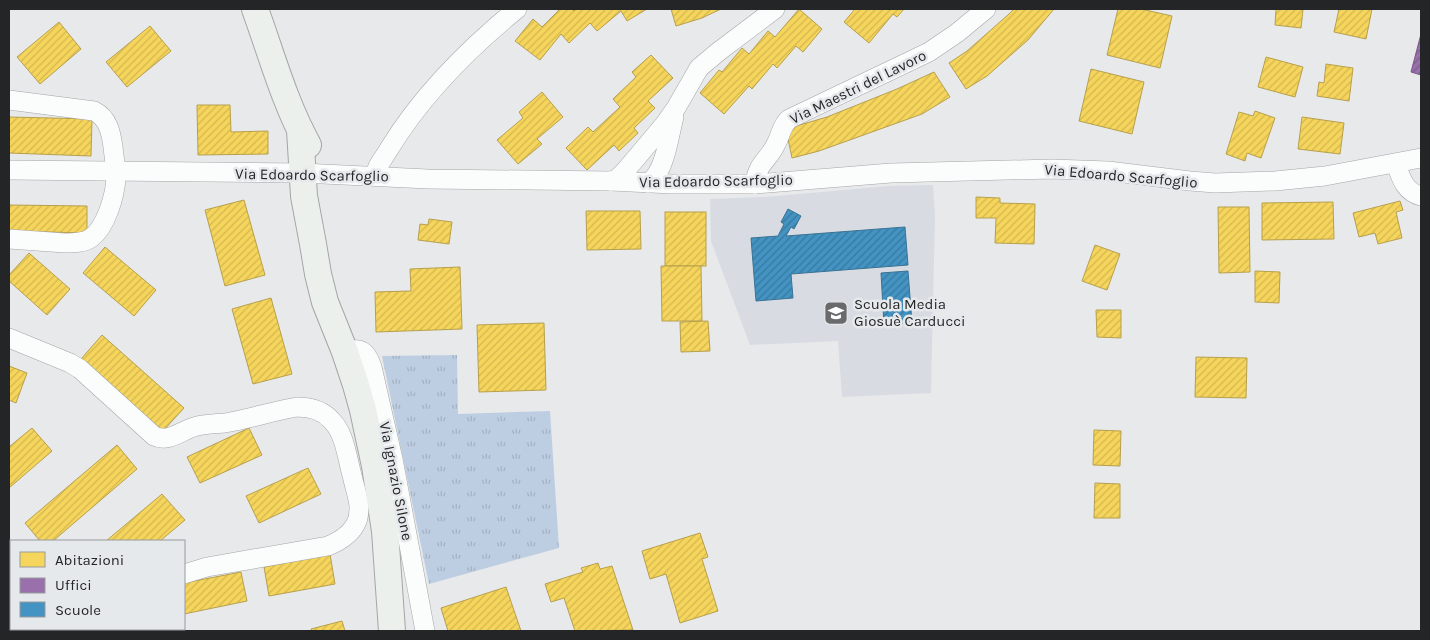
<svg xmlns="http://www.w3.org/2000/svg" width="1430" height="640" viewBox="0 0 1430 640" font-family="Karla,sans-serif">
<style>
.built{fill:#d8dce2}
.grass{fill:url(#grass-tufts)}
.homes{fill:url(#homes-hatch);stroke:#b7a04c}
.offices{fill:url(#offices-hatch);stroke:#765a83}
.schools{fill:url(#schools-hatch);stroke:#3a7294}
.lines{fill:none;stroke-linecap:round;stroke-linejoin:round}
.street-casing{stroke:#a4a5a6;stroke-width:20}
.secondary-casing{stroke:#a4a5a6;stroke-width:28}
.street{stroke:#fbfcfc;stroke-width:19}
.secondary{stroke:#ebf0ed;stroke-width:26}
.labels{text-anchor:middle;stroke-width:5;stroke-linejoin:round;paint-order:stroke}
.street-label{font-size:15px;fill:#242526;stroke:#e6e9ec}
.poi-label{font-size:15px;fill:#242526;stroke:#e6e9ec;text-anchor:start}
</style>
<defs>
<pattern id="grass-tufts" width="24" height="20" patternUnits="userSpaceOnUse" patternTransform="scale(1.25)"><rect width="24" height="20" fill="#becee2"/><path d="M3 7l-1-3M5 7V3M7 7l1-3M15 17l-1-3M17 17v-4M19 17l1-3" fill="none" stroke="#a3b1c2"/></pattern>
<pattern id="homes-hatch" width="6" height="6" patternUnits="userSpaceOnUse" patternTransform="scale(1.25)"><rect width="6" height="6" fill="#f6d55c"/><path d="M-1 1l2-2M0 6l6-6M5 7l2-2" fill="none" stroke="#d3b750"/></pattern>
<pattern id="offices-hatch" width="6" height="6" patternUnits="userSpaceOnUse" patternTransform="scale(1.25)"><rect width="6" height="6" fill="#9970ab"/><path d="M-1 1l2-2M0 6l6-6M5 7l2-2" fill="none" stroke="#7d5c8b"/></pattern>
<pattern id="schools-hatch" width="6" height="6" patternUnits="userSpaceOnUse" patternTransform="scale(1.25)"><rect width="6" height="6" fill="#4393c3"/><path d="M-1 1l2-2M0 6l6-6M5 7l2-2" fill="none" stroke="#38789e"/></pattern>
</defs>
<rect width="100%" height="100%" fill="#e7e9eb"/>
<!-- built -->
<path class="built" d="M933,185L935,215L931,393L842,397L838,341L750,345L711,241L710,199L765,197L888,186Z"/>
<!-- grass -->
<g class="grass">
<path d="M457,355L458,414L550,411L559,548L429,584L382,356Z"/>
<path d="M9,575L11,576V629H111L115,631H9Z"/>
</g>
<!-- homes -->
<g class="homes">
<path d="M560,9H572L574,11L576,9H647L627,21L621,11L597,31L590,23L569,43L561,34L540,60L515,41L533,19L542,27Z"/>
<path d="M671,9H721L702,18L676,26Z"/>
<path d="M799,9L822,29L803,52L796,46L777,68L773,64L752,89L749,86L724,114L700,93L719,70L722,72L742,48L749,54L768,31L775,37Z"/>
<path d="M855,9H904L897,17L893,14L869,43L844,22Z"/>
<path d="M1014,9H1054L1028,40L987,76L966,89L949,63L967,51L1009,14Z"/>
<path d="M1118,9H1141L1172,16L1160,68L1107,55Z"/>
<path d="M1276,9H1303L1301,28L1275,25Z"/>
<path d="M1339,9H1372L1366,39L1334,32Z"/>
<path d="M59,22L81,49L40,84L17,57Z"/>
<path d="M150,26L171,51L127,87L106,62Z"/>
<path d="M651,55L673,78L648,101L655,108L634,128L638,133L619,151L614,145L587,170L566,148L588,127L593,132L620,107L613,99L636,77L632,72Z"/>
<path d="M1266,57L1303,67L1295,97L1258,87Z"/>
<path d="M1326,64L1353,68L1349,101L1317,96L1319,82L1324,83Z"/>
<path d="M1091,69L1144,82L1132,134L1079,121Z"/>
<path d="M934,72L950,97L922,114L819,151L792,158L786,129L827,117L897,89Z"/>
<path d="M542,92L563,117L537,139L542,144L518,164L497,140L523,118L519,112Z"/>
<path d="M197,105H230L231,132L268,131V154L198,155Z"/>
<path d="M1255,111L1275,118L1261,158L1247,153L1245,161L1226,154L1239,112L1253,116Z"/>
<path d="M9,117L92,119L91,156L9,153Z"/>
<path d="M1302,117L1344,123L1340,154L1298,149Z"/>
<path d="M976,197L1000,198V203L1035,204L1034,244L995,243L996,218H976Z"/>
<path d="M244,200L265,275L225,286L205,210Z"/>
<path d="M1400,201L1403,210L1396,212L1402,238L1378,244L1375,233L1359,237L1353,213Z"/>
<path d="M1333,202L1334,239L1262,240V203Z"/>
<path d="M9,205L87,206V233L9,231Z"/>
<path d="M1218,207H1249L1250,272L1219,273Z"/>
<path d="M586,211H640L641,249L587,250Z"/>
<rect x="665" y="212" width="41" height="54"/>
<path d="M429,219L452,222L449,244L418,240L420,224L428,225Z"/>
<path d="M1095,245L1120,254L1107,290L1082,281Z"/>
<path d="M105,247L156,290L134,316L83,273Z"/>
<path d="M29,253L70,289L47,315L9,281V275Z"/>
<path d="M661,266H701L702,321H662Z"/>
<path d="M460,267L462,329L376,332L375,292L411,291L410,269Z"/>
<path d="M1255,271L1280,272L1279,303L1255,302Z"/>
<path d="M271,298L292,374L253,384L232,309Z"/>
<path d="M1096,310H1121V338L1097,337Z"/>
<path d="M708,321L710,351L681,352L680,322Z"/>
<path d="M544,323L546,390L479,392L477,325Z"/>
<path d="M102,335L184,408L163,431L81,359Z"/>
<path d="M1196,357L1247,358L1246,398L1195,397Z"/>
<path d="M9,366L27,373L16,403L9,400Z"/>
<path d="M32,428L52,451L9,488V447Z"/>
<path d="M249,428L262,455L200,483L187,457Z"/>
<path d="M1094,430L1121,431L1120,466L1093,465Z"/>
<path d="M117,445L137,469L53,541H40L25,523Z"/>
<path d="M308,468L321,494L259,523L246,496Z"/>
<path d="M1095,483L1120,484V518H1094Z"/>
<path d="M162,494L185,520L160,541H106Z"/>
<path d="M700,533L708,557L702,559L718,611L680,623L666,574L650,579L642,551Z"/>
<path d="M330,554L335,584L269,596L264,567Z"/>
<path d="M598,563L600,569L612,566L633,630L575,631L564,598L551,602L545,584L583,572L581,568Z"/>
<path d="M241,572L247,601L184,614V583Z"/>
<path d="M506,587L521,631H448L441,608Z"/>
<path d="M342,621L345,631H312L311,629Z"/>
<path d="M54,629H83L82,631H53Z"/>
</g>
<!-- offices -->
<path class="offices" d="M1421,34V75L1411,72Z"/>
<!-- schools -->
<g class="schools">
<path d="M788,209L801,216L794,229L791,227L786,236L905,227L908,265L791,274L793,298L756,301L751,238L778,236L784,224L781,222Z"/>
<path d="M908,271L912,323L884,325L881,273Z"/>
</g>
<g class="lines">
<!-- street casing -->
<g class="street-casing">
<g id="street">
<path d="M9,100L94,111C108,118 111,132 113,147C114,157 116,168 116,178C115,196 106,227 91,238C84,243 73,243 65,243L9,239"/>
<path d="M1396,164C1401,178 1405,192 1421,196"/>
<path d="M9,170L302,173L428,179L611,181L672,184H755L891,173L1052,169L1108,171L1190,181L1215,183L1275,181L1325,176L1421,158"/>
<path d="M375,176C376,166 384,158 389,149C422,95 468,49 517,9"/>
<path d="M611,181L617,179L626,170L664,125L676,108L699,68L718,52L775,9"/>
<path d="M647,183C665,175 669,135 674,117"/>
<path d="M755,184C757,163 768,161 776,144C781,135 781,126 789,119L929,52L957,33L986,9"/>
<path d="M9,338L70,363L80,369L154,436C168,443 181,431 194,427C204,424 214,424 225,423C249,419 273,411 297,407C311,407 323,410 332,421C345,434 347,458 352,475C354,485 358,496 359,506C359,511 359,516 357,521C352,534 340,541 328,546L207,567L184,574"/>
<path d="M345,352C361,346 367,352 372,367L393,459L425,631"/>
<path d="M9,567L11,568"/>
<path d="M122,629L126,631"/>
</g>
</g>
<!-- secondary casing -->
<g class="secondary-casing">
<g id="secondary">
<path d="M255,9C271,53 285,104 308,145"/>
<path d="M300,130L304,196L313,244L318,274L325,302L345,352L356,385L363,410L375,466L385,531L392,631"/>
</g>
</g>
<!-- street -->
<use href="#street" class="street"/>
<!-- secondary -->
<use href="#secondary" class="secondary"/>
</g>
<!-- icons -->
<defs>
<g id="school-square" transform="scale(1.25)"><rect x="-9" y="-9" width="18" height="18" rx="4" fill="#686a6b" stroke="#e6e9ec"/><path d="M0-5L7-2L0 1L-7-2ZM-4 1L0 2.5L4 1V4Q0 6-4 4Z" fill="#fff"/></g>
</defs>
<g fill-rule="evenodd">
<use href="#school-square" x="836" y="313"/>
</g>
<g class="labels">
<!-- street labels -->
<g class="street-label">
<text transform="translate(858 87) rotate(-26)" y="5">Via Maestri del Lavoro</text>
<text transform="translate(312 175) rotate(1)" y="5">Via Edoardo Scarfoglio</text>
<text transform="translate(1121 176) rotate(5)" y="5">Via Edoardo Scarfoglio</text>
<text transform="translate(716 181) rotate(-1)" y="5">Via Edoardo Scarfoglio</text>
<text transform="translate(396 481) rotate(79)" y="5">Via Ignazio Silone</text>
</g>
<!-- poi labels -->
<g class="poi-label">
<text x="854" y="309">Scuola Media<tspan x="854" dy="17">Giosuè Carducci</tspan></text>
</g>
</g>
<!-- border -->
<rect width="1430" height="640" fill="none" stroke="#242526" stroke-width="20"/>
<!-- legend -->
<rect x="10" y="540" width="175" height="90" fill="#e6e9ec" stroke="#989b9d"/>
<rect x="20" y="552" width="25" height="15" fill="#f6d55c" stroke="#989b9d"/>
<text x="55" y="565" font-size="15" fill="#242526">Abitazioni</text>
<rect x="20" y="578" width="25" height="15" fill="#9970ab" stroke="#989b9d"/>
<text x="55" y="590" font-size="15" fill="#242526">Uffici</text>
<rect x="20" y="602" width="25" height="15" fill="#4393c3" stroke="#989b9d"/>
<text x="55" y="615" font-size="15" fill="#242526">Scuole</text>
</svg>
